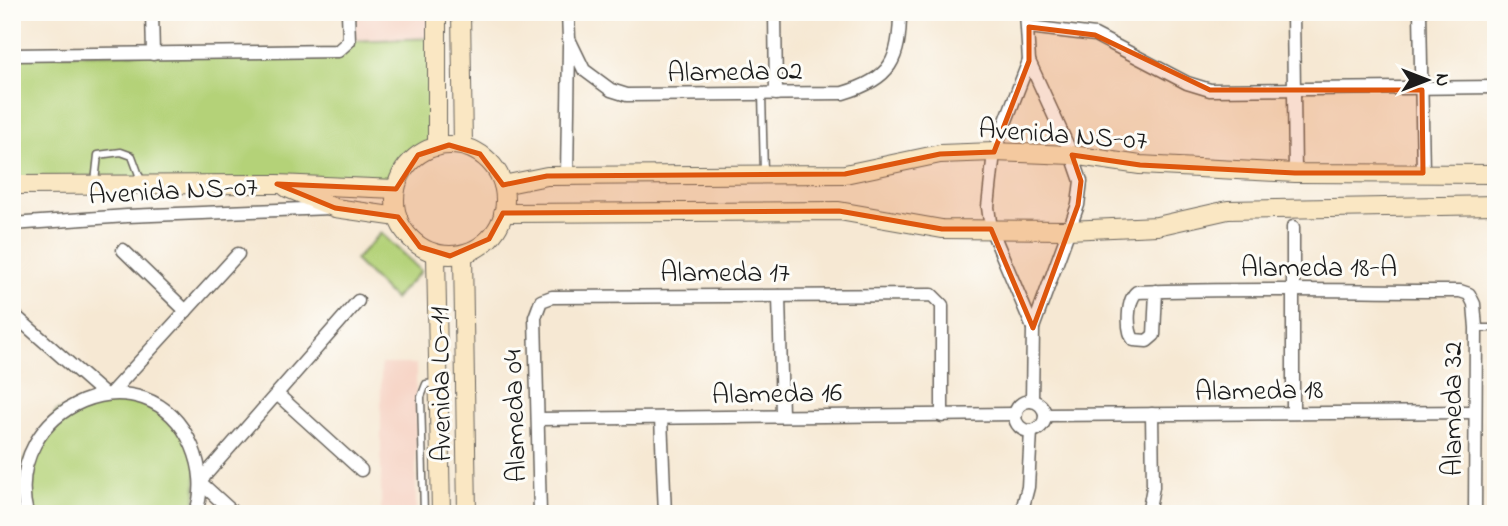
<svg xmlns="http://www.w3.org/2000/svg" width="1508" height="526" viewBox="0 0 1508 526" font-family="'Indie Flower',sans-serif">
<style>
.built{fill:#f6d2c3}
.green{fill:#b4d278;stroke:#68774a;stroke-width:2}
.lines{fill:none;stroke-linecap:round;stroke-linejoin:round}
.lane-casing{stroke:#68635c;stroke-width:9}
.street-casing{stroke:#68635c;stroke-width:15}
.secondary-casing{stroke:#68635c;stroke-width:20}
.lane{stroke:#fff;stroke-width:6}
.street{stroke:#fff;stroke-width:12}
.secondary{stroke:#fae7c3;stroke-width:18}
.marked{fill:#de560d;fill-opacity:0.2;stroke:#de560d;stroke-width:5;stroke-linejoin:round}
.labels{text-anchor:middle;stroke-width:6;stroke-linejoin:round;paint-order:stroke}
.street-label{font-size:28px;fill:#1c1c1c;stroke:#fdfcf7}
</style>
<rect width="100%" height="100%" fill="#fdfcf7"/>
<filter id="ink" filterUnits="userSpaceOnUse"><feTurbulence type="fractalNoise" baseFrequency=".0143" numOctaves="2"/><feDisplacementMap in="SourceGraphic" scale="14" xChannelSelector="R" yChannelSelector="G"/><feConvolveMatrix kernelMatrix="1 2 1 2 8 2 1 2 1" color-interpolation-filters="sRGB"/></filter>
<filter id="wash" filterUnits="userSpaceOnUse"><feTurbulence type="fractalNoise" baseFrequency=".00686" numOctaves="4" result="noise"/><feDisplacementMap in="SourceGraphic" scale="28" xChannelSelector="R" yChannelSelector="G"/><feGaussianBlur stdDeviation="1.57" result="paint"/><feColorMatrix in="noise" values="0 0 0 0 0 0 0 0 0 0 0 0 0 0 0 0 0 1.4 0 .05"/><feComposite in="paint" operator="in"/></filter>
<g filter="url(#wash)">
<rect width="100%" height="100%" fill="#f6e8d3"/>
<!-- built -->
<g class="built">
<path d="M349,12H437V38L349,41Z"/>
<rect x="381" y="364" width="35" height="150"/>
</g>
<!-- green -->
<g class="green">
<path d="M437,38V147L404,170L396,189L12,185V55L342,50L349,41Z"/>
<path d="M381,233L421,271L394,299L355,260Z"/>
<path d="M129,396L179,425L197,456L195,514H27L24,461L57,411Z"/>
</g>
</g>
<g filter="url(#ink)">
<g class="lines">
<!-- lane casing -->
<g class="lane-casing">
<g id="lane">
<path d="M762,94L764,173"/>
<path d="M95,182L98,155L121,152L132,156L142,183"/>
<path d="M1476,328H1496"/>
<path d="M424,514L421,397L426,384L436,383"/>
</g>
</g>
<!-- street casing -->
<g class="street-casing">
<g id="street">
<path d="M152,12L153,54"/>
<path d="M568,12L569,39L584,70L611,90L627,95L843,93C891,79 900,60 900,12"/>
<path d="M775,12L776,94"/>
<path d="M1026,12L1029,61L994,152L988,207L991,229L1033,328"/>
<path d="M1293,12L1295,173"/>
<path d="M1420,12L1423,173"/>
<path d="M1029,27L1095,35L1187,83L1210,90L1496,87"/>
<path d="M12,55L338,51L349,41L348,12"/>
<path d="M1029,61L1072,155L1081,181L1078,205L1033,328L1032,401"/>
<path d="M567,176L569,46"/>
<path d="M12,224L127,216L330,208"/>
<path d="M1293,227V412"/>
<path d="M123,250L186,311"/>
<path d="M1156,291L1154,335L1147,341L1134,340C1126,331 1127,299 1137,292C1244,288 1352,291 1460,291L1469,294L1474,304L1476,328L1475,514"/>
<path d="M779,296L782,415"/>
<path d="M12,313L104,394"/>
<path d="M110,394L238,254"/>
<path d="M277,394L361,470"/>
<circle cx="1030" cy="416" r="15"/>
<path d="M1045,415L1474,412"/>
<path d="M661,418L665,514"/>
<path d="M538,419L1016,414"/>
<path d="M201,480L358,301"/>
<path d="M201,483L235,514"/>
<path d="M27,514C0,406 148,344 192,446C201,467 204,492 195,514"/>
<path d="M540,514L535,317L541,301L552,297L932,295L942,305V416"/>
<path d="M1021,514L1028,487L1031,431"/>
<path d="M1148,514L1153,487L1152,414"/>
</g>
</g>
<!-- secondary casing -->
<g class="secondary-casing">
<g id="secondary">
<path d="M461,12L463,146"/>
<circle cx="450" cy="200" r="55"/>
<path d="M437,147V12"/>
<path d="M12,185L277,184L396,189"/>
<path d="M503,185L547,176L845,174L940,154L994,152L1072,155L1140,165L1295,173L1496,174"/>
<path d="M287,188L335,208L398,217"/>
<path d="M503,213L839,211L942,229L1068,230L1157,226L1228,210L1496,205"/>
<path d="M463,254L467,514"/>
<path d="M436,255L441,514"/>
</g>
</g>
<!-- lane -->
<use href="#lane" class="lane"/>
<!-- street -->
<use href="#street" class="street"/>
<!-- secondary -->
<use href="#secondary" class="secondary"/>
</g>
</g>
<!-- marked area -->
<path class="marked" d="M1029,27L1095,35L1210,90H1422L1423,173H1295L1140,165L1072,155L1081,181L1078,205L1033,328L991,229H942L839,211L503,213L489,239L450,256L420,247L398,217L335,208L277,184L396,189L418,155L449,145L480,154L503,185L547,176L845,174L940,154L994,152L1029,61Z"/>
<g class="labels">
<!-- street labels -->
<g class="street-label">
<text transform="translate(735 70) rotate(-1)" y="10">Alameda 02</text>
<text transform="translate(1063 133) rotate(4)" y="10">Avenida NS-07</text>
<text transform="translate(173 189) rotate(-3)" y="10">Avenida NS-07</text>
<text x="1319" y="276">Alameda 18-A</text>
<text x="725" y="281">Alameda 17</text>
<text transform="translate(439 384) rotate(-91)" y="10">Avenida LO-11</text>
<text transform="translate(1259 389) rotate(-1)" y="10">Alameda 18</text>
<text transform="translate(777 392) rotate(-1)" y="10">Alameda 16</text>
<text transform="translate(1451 409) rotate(-90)" y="10">Alameda 32</text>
<text transform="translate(513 416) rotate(-92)" y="10">Alameda 04</text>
</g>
</g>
<!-- margin -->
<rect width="1508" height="526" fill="none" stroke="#fdfcf7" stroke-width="42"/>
<!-- north arrow -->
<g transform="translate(1427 80) rotate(90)" stroke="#fdfcf7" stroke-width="5" paint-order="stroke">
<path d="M0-5L12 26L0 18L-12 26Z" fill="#1c1c1c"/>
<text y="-10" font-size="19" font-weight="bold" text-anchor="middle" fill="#1c1c1c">N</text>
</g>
</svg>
